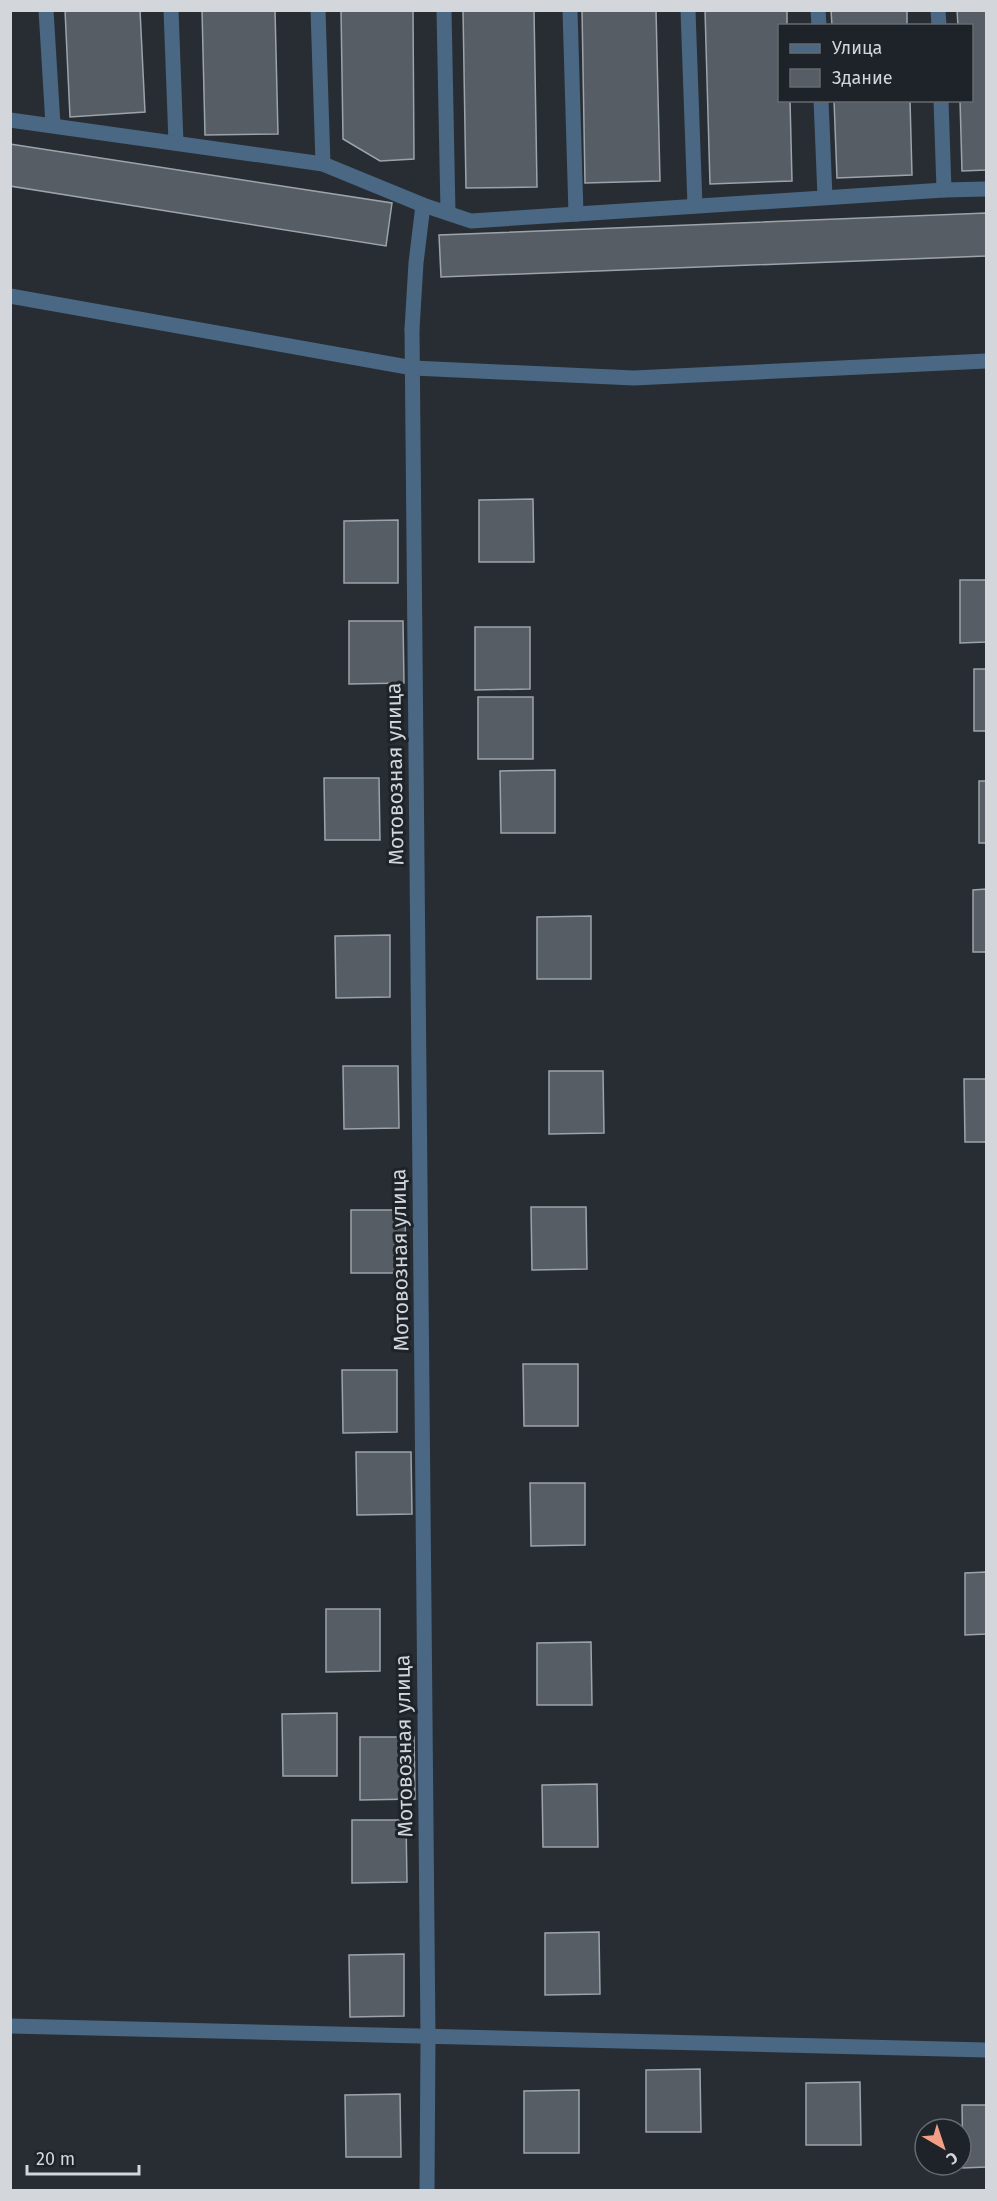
<svg xmlns="http://www.w3.org/2000/svg" width="997" height="2201" viewBox="0 0 997 2201" font-family="'Fira Sans',sans-serif">
<style>
.building{fill:#575d64;stroke:#9ca4ab;stroke-width:1.5}
.lines{fill:none;stroke-linecap:round;stroke-linejoin:round}
.lane{stroke:#4a6783;stroke-width:15}
.street{stroke:#4a6783;stroke-width:15}
.labels{text-anchor:middle;stroke-width:6;stroke-linejoin:round;paint-order:stroke}
.street-label{font-size:21px;fill:#d3d6da;stroke:#1d2328}
</style>
<rect width="100%" height="100%" fill="#272d32"/>
<!-- building -->
<g class="building">
<path d="M65,10H140L145,112L70,117Z"/>
<path d="M202,10H275L278,134L205,135Z"/>
<path d="M341,10H413L414,159L380,161L343,139Z"/>
<path d="M463,10H534L537,187L466,188Z"/>
<path d="M582,10H656L660,181L585,183Z"/>
<path d="M705,10H787V26H780V100H790L792,181L710,184Z"/>
<path d="M831,10H907V26H832Z"/>
<path d="M957,10H986V170L962,171L960,100H972V26H958Z"/>
<path d="M834,100H910L912,175L837,178Z"/>
<path d="M10,144L392,203L386,246L10,186Z"/>
<path d="M986,213V256L441,277L439,235Z"/>
<path d="M533,499L534,562H479V500Z"/>
<path d="M398,520V583H344V521Z"/>
<path d="M960,580H986V642L960,643Z"/>
<path d="M349,621H403L404,683L349,684Z"/>
<path d="M475,627H530V689L475,690Z"/>
<rect x="974" y="669" width="12" height="62"/>
<rect x="478" y="697" width="55" height="62"/>
<path d="M555,770V833H501L500,771Z"/>
<path d="M324,778H379L380,840H325Z"/>
<rect x="979" y="781" width="7" height="62"/>
<path d="M986,889V952H973V890Z"/>
<path d="M591,916V979H537V917Z"/>
<path d="M390,935V997L336,998L335,936Z"/>
<path d="M343,1066H398L399,1128L344,1129Z"/>
<path d="M549,1071H603L604,1133L549,1134Z"/>
<path d="M964,1079H986V1142H965Z"/>
<path d="M531,1207H586L587,1269L532,1270Z"/>
<path d="M351,1210H405L406,1273H351Z"/>
<path d="M523,1364H578V1426H524Z"/>
<path d="M342,1370H397V1432L343,1433Z"/>
<path d="M356,1452H411L412,1514L357,1515Z"/>
<path d="M530,1483H585V1545L531,1546Z"/>
<path d="M986,1572V1634L965,1635V1573Z"/>
<path d="M326,1609H380V1671L326,1672Z"/>
<path d="M591,1642L592,1705H537V1643Z"/>
<path d="M337,1713V1776H283L282,1714Z"/>
<path d="M360,1737H414L415,1799L360,1800Z"/>
<path d="M597,1784L598,1847H543L542,1785Z"/>
<path d="M352,1820H406L407,1882L352,1883Z"/>
<path d="M599,1932L600,1994L545,1995V1933Z"/>
<path d="M404,1954V2016L350,2017L349,1955Z"/>
<path d="M700,2069L701,2132H646V2070Z"/>
<path d="M860,2082L861,2145H806V2083Z"/>
<path d="M579,2090V2153H524V2091Z"/>
<path d="M400,2094L401,2157H346L345,2095Z"/>
<path d="M962,2105H986V2167L963,2168Z"/>
</g>
<g class="lines">
<!-- lane -->
<g class="lane">
<path d="M46,10L53,125"/>
<path d="M171,10L176,143"/>
<path d="M318,10L323,164"/>
<path d="M444,10L448,213"/>
<path d="M570,10L576,214"/>
<path d="M688,10L695,206"/>
<path d="M818,10L819,26"/>
<path d="M938,10L939,26"/>
<path d="M821,100L825,197"/>
<path d="M10,120L323,164L423,205L471,221L944,190L941,100"/>
<path d="M944,190L986,189"/>
<path d="M412,329L416,263L423,205"/>
</g>
<!-- street -->
<g class="street">
<path d="M10,296L413,368L634,378L986,361"/>
<path d="M412,329L428,2037L427,2190"/>
<path d="M10,2026L986,2050"/>
</g>
</g>
<g class="labels">
<!-- street labels -->
<g class="street-label">
<text transform="translate(395 774) rotate(-91)" y="7">Мотовозная улица</text>
<text transform="translate(400 1260) rotate(-91)" y="7">Мотовозная улица</text>
<text transform="translate(404 1746) rotate(-91)" y="7">Мотовозная улица</text>
</g>
</g>
<!-- border -->
<rect width="997" height="2201" fill="none" stroke="#d3d6da" stroke-width="24"/>
<!-- legend -->
<rect x="778" y="24" width="195" height="78" fill="#1d2328" stroke="#666b6f" stroke-width="1.5"/>
<rect x="790" y="44" width="30" height="9" fill="#4a6783" stroke="#666b6f" stroke-width="1.5"/>
<text x="832" y="54" font-size="18" fill="#d3d6da">Улица</text>
<rect x="790" y="69" width="30" height="18" fill="#575d64" stroke="#666b6f" stroke-width="1.5"/>
<text x="832" y="84" font-size="18" fill="#d3d6da">Здание</text>
<!-- north arrow -->
<g transform="translate(943 2147) rotate(141)"><circle r="28" fill="#1d2328" stroke="#666b6f" stroke-width="1.5"/>
<path d="M0-4.5L10 22L0 15L-10 22Z" fill="#f39f86"/>
<text y="-9" font-size="16" font-weight="bold" text-anchor="middle" fill="#d3d6da">С</text>
</g>
<!-- scale -->
<path d="M27 2165v9h112v-9" fill="none" stroke="#d3d6da" stroke-width="3"/>
<text x="36" y="2165" font-size="18" fill="#d3d6da" stroke="#1d2328" stroke-width="4.5" paint-order="stroke">20 m</text>
</svg>
